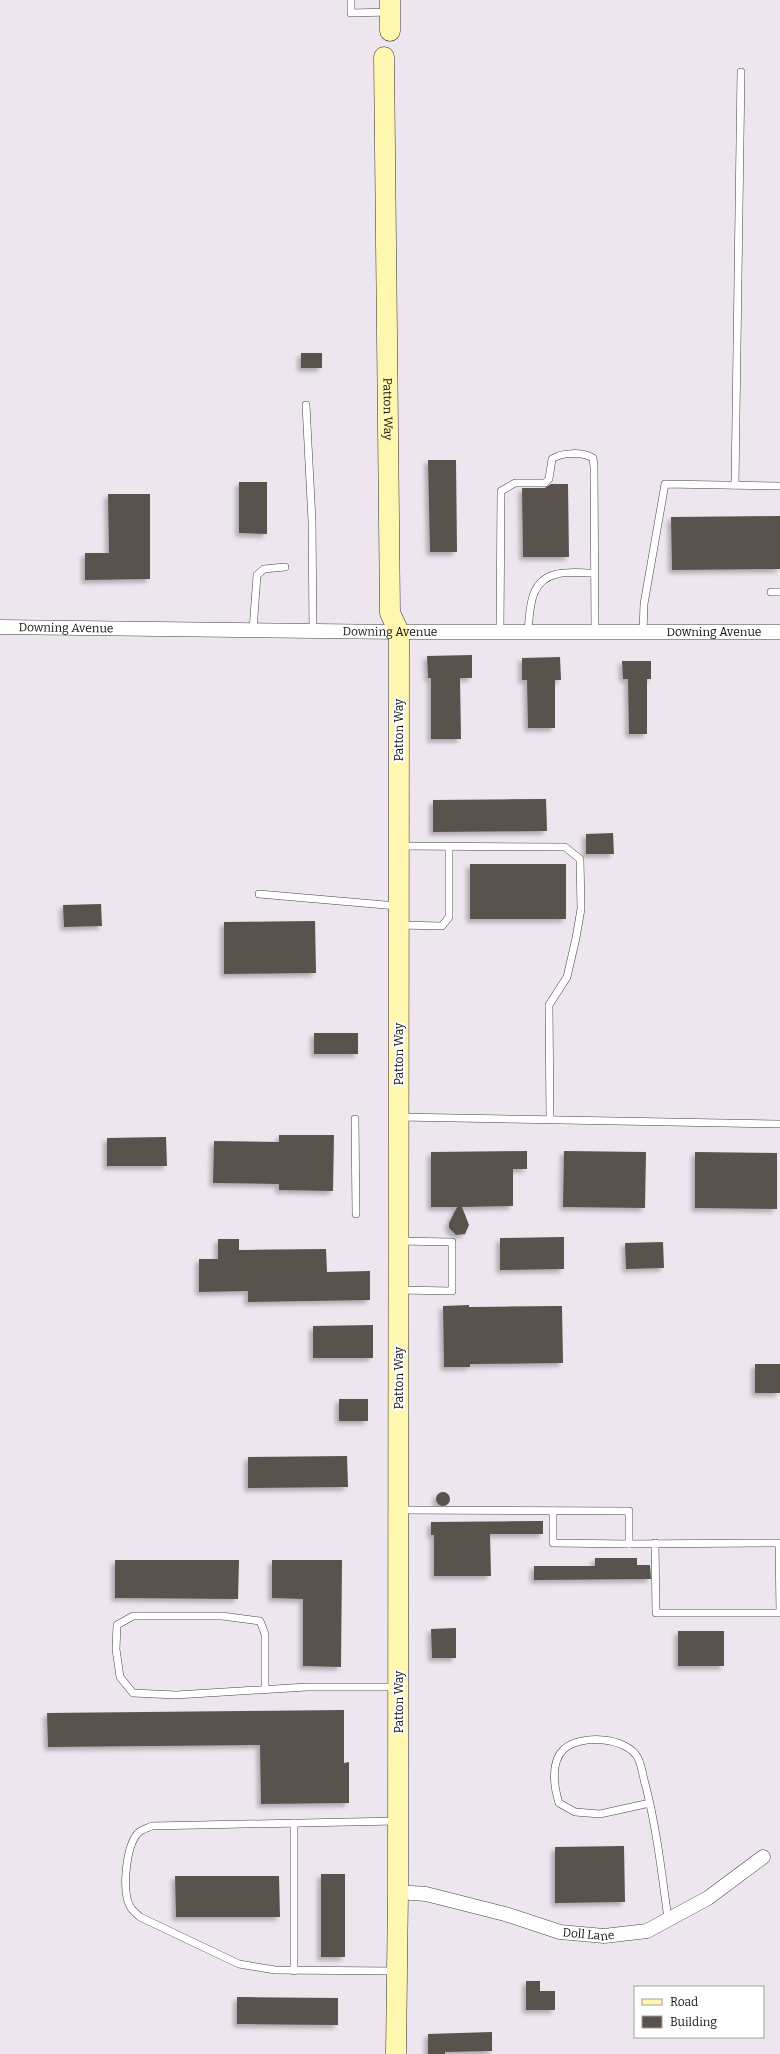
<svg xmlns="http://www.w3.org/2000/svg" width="780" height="2054" viewBox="0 0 780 2054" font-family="Bitter,serif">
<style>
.industrial{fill:#eee6ef;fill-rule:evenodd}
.building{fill:#5a524d;filter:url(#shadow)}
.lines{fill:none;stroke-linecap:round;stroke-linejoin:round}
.lane-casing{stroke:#444;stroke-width:8}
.street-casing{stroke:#444;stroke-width:15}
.secondary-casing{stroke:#333;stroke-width:21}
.lane{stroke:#fff;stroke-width:7}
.street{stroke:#fff;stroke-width:14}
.secondary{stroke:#fff6b0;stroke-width:20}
.labels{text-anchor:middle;stroke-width:4;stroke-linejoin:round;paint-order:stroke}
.street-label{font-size:12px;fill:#111;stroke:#fff}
</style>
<defs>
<filter id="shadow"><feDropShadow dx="-3.5" dy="3.5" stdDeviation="2" flood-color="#0004"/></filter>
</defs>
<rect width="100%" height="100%" fill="#fffdf5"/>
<!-- industrial -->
<path class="industrial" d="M0,0H780V2054H0ZM635,1987H763V2037H635Z"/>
<!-- building -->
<g class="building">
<rect x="301" y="353" width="21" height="15"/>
<path d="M428,460H456L457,552H430Z"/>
<path d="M239,482H267V534L239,533Z"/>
<path d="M551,484H568L569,557H523L522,488H545Z"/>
<path d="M108,494H150V579L85,580V553H109Z"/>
<path d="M780,516V569L672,570L671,517Z"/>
<path d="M472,655V678H460L461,739H431V678H428L427,656Z"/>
<path d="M560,657L561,680H555V728H528L527,680H522V658Z"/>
<path d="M622,661H651V679H647V734H629L628,679H623Z"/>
<path d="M546,799L547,831L433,832V800Z"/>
<path d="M613,833L614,854H586V834Z"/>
<rect x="470" y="864" width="96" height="55"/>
<path d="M101,904L102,926L64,927L63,905Z"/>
<path d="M315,921L316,973L224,974V922Z"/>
<rect x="314" y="1033" width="44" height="21"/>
<path d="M279,1135H334L333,1191L279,1190V1184L213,1183L214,1141L279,1142Z"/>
<path d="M166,1137L167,1166H107V1138Z"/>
<path d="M527,1151V1169H513V1206L462,1207L469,1225L465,1234L456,1235L449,1228V1223L457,1207H431V1152Z"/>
<path d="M564,1151L646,1152L645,1208L563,1207Z"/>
<path d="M695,1152L777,1153V1209L695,1208Z"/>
<path d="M564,1237V1269L500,1270V1238Z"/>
<path d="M218,1239H239V1250L326,1249L327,1272L370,1271V1300L248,1302V1291L199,1292V1259H218Z"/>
<path d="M663,1242L664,1268L626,1269L625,1243Z"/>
<path d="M469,1305V1307L562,1306L563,1363L470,1364V1367H444L443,1306Z"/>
<path d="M373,1325V1358H313V1326Z"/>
<rect x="755" y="1364" width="25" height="29"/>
<rect x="339" y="1399" width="29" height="22"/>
<path d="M347,1456L348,1487L248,1488V1457Z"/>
<circle cx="443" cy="1499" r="7"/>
<path d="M543,1521V1534H490L491,1576H434V1535H431V1522Z"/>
<path d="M595,1558H637V1565H650L651,1579L534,1580V1566H595Z"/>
<path d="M115,1560H239L238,1599L115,1598Z"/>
<path d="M272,1560H342L341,1667L303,1666V1599L272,1598Z"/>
<path d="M456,1628V1658H432L431,1629Z"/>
<rect x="678" y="1631" width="46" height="35"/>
<path d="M344,1710V1763L349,1762V1803L261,1804L260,1745L48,1747L47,1713Z"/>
<path d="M624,1846L625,1902L555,1903V1847Z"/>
<rect x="321" y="1874" width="24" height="83"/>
<path d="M175,1876H279L280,1917H176Z"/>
<path d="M526,1981H540V1991H555V2010H526Z"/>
<path d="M237,1997L338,1998V2025L237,2024Z"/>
<path d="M492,2032V2051L445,2052V2054H428V2034Z"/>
</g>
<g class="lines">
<!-- lane casing -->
<g class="lane-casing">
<g id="lane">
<path d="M351,0V13L389,12"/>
<path d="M306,405L312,521L313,631"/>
<path d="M735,485L741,72"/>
<path d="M771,592H780"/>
<path d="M253,630L257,575L264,569L285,567"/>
<path d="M500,632L501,491L515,483H545L549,479L552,459C562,452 583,452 593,458L594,467L595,632"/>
<path d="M528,632C530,609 529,580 557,574C568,571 583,573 594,573"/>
<path d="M643,632L644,604L665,484L780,486"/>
<path d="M400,846L565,847L580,859L581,909L576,938L567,977L549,1005L550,1119"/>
<path d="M259,894L397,906"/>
<path d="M399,925L442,926L449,917V847"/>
<path d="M399,1117L780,1124"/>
<path d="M355,1119L356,1214"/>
<path d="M399,1241L452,1242V1291L400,1290"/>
<path d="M399,1510L629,1511V1544L779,1543L780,1613H656L655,1543"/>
<path d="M553,1511V1543L629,1544"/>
<path d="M265,1690V1634L260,1621L222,1616H133L117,1625L116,1649L120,1677L133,1693L176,1695L307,1687H396"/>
<path d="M650,1803L600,1814L575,1812L559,1803C554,1787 550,1762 564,1749C581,1734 627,1737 638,1758C642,1766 643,1778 646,1787C657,1831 662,1875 668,1919"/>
<path d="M294,1823V1971"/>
<path d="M395,1971L275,1970L239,1964L140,1917C137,1914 133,1911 131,1908C121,1893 126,1846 138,1833C142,1829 148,1828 152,1826L396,1821"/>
</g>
</g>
<!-- street casing -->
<g class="street-casing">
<g id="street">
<path id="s1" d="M0,627L399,632H780"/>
<path id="s2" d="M398,1892L426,1894L505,1914L560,1932L604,1936L647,1931L708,1898L763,1857"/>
</g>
</g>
<!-- secondary casing -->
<g class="secondary-casing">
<g id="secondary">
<path d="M390,0V31"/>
<path id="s3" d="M384,57L390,613L399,632L398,1892L396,2054"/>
</g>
</g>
<!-- lane -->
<use href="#lane" class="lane"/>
<!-- street -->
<use href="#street" class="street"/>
<!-- secondary -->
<use href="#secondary" class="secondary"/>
</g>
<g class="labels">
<!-- street labels -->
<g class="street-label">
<text dy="4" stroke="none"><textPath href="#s3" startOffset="352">Patton Way</textPath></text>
<text dy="4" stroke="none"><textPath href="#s1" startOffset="66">Downing Avenue</textPath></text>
<text dy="4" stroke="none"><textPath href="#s1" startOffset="390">Downing Avenue</textPath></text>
<text dy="4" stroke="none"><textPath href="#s1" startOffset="714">Downing Avenue</textPath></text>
<text transform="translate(399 730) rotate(-90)" y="4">Patton Way</text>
<text transform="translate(399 1054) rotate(-90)" y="4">Patton Way</text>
<text transform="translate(399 1378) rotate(-90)" y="4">Patton Way</text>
<text transform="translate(399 1702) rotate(-90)" y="4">Patton Way</text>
<text dy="4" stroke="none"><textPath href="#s2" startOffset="196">Doll Lane</textPath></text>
</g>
</g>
<!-- legend -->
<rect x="634" y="1986" width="130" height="52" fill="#ffffff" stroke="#a0a0a0"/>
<rect x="642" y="1999" width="20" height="6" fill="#fff6b0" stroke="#a0a0a0"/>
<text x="670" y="2006" font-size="12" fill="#111111">Road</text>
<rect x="642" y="2016" width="20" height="12" fill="#5a524d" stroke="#a0a0a0"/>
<text x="670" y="2026" font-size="12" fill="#111111">Building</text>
</svg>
